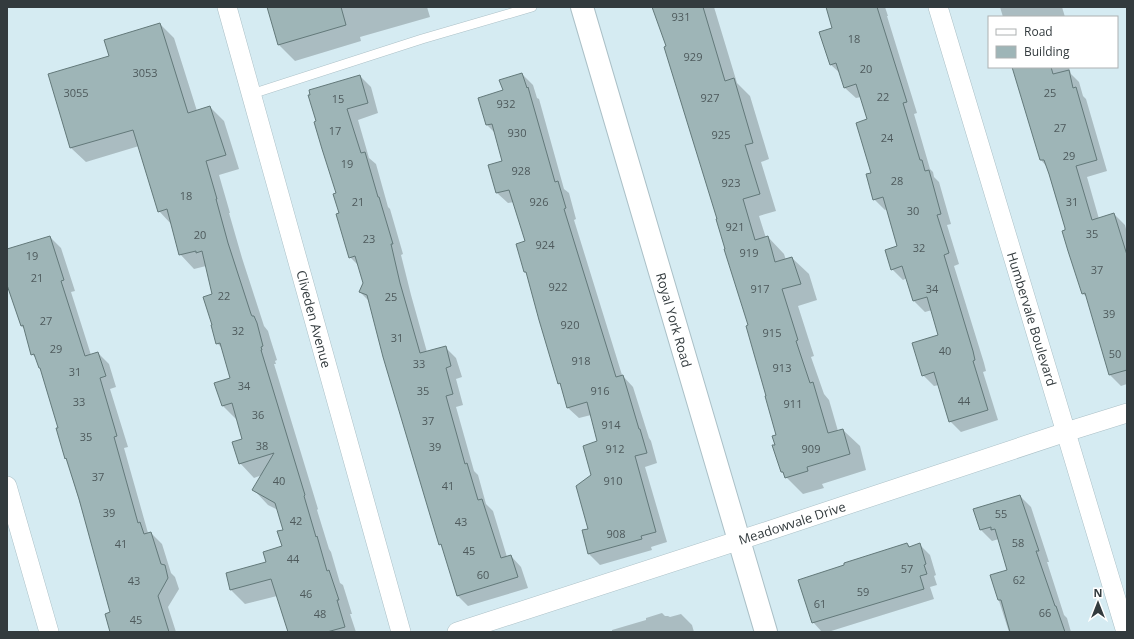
<svg xmlns="http://www.w3.org/2000/svg" width="1134" height="639" viewBox="0 0 1134 639" font-family="'Open Sans',sans-serif">
<style>
.shadow{fill:#0003}
.building{fill:#9eb5b7;stroke:#63797a}
.lines{fill:none;stroke-linecap:round;stroke-linejoin:round}
.service-casing{stroke:#abc0c7;stroke-width:10}
.minor-casing{stroke:#abc0c7;stroke-width:20}
.secondary-casing{stroke:#abc0c7;stroke-width:24}
.service{stroke:#fff;stroke-width:9}
.minor{stroke:#fff;stroke-width:19}
.secondary{stroke:#fff;stroke-width:22}
.labels{text-anchor:middle;stroke-width:3;stroke-linejoin:round;paint-order:stroke}
.number-label{font-size:11px;fill:#4e5a5c}
.street-label{font-size:13px;fill:#333b3e;stroke:#fff}
</style>
<rect width="100%" height="100%" fill="#d5ebf2"/>
<!-- shadow -->
<g class="shadow">
<path d="M268,7H427L430,17L360,37L361,41L295,61L279,45Z"/>
<path d="M653,7H714L737,83L750,96L769,159L761,162L776,211L759,216L766,238L768,237L784,254L786,260L792,258L809,274L817,300L798,306L814,356L811,357L824,394L829,400L838,431L843,430L860,446L866,470L822,484L824,488L803,494L786,477L782,472L776,446L777,436L749,326L667,47Z"/>
<path d="M826,7H885L888,16H887L917,113L914,114L930,169L933,172L934,177L939,182L951,224L947,225L959,264L954,266L984,363L986,371L983,372L998,420L961,432L950,421L939,385L934,386L923,375L939,336L932,310L925,312L914,301L907,278L903,280L892,269L898,247L887,209L885,210L874,199L869,120L861,97L856,98L845,88L841,74L831,65L833,29Z"/>
<path d="M1000,7H1062L1065,17H1003Z"/>
<path d="M160,24L174,38L197,111L210,107L224,121L239,169L219,175L230,213H229L242,258L264,326L268,331L270,338L277,360L275,361L276,364H274L318,509L317,510L329,549L331,552L340,583L343,585L352,614H350L356,632H288L277,596L245,604L231,590L267,563L283,547L284,530L278,510L268,505L254,490L262,475L254,478L240,463L243,440L237,420L223,406L231,379L223,349L217,343L213,295L206,266L194,269L180,254L172,225L159,211L139,146L86,162L71,148L49,75L111,57Z"/>
<path d="M1013,67H1069L1071,74L1079,82L1083,96L1086,99L1107,171L1087,177L1099,219L1114,214L1125,225L1127,233V384L1121,386L1110,375L1087,297L1083,294L1069,251L1066,231L1047,167L1041,160Z"/>
<path d="M522,74L533,85L537,98L539,99L564,189L569,193L576,219L574,220L622,375L633,387L649,438L651,441L657,463L645,467L667,542L651,547L652,550L600,565L589,554L583,531L589,529L592,476L598,442L591,415L579,418L568,408L562,386L559,383L527,274L525,272L526,242L514,202L508,203L497,193L504,161L495,133L487,125L504,91Z"/>
<path d="M360,76L371,87L378,113L358,120L369,158L376,164L388,207L390,209L403,254L401,255L411,295L427,352L445,347L456,358L462,377L456,379L463,405L456,407L474,471L478,475L486,504L493,511L507,557L511,556L521,567L528,588L468,606L457,595L443,547L440,544L370,302L360,292L364,283L359,266L350,257L340,214L337,194L315,122Z"/>
<path d="M50,237L61,248L75,291L71,292L91,355L98,353L109,364L116,387L110,389L128,447L124,448L148,533H151L162,544L171,573L175,577L179,589L168,607L176,632H111L112,613L101,574L67,460L65,458L59,428L42,370L40,368L37,359L32,354L25,329L21,326L7,276V250Z"/>
<path d="M1020,496L1031,507L1049,562H1047L1064,615L1067,618L1071,632H1009L991,576L1008,571L999,539L992,541L981,530L974,510Z"/>
<path d="M907,544L910,547L919,544L930,555L936,575L934,576L937,585L930,587L934,599L828,632H822L813,622L846,566Z"/>
<path d="M662,613L665,616H668L670,617L681,614L692,625L694,632H612V630L646,620V618Z"/>
</g>
<!-- building -->
<g class="building">
<path d="M267,7H341L346,25L278,45Z"/>
<path d="M652,7H703L725,81L734,78L753,143L745,145L760,194L743,199L755,240L768,236L775,262L792,257L801,284L782,289L798,340L796,341L810,383L813,382L828,433L843,429L850,454L807,467L808,471L785,478L783,472H781L772,445H775L772,436L776,435L765,396H766L746,326L748,325L724,249H725L716,219H717L664,47L666,46Z"/>
<path d="M826,7H877L907,102L903,103L920,160H922L925,171L929,170L941,214L937,215L949,253L944,255L973,351L975,360L973,361L988,410L949,422L934,372L922,376L912,343L938,335L927,297L913,301L902,266L891,270L885,250L897,246L883,197L873,200L866,174L871,173L856,123L867,119L856,84L844,88L836,63L830,65L819,32L832,28Z"/>
<path d="M160,23L188,113L210,106L226,155L206,161L217,199H216L228,243L251,314L252,316H254L257,323L263,346L261,347L262,350H261L305,495L304,496L316,537L317,536L327,571L329,570L339,600H337L345,627L327,632H288L271,579L230,590L226,573L266,562L263,552L282,546L277,531L283,530L275,503L252,490L274,453L239,464L232,442L242,439L232,403L222,406L214,383L230,378L220,343L216,344L211,325H212L203,297L212,294L202,251L196,253V251L179,255L167,209L158,212L133,130L70,148L48,74L109,56L104,40Z"/>
<path d="M1012,67H1051L1053,74L1069,70L1073,88L1076,87L1097,160L1076,166L1092,220L1114,213L1127,255V370L1109,375L1085,293L1082,294L1068,251L1062,231L1065,230V228L1049,174L1044,160H1040Z"/>
<path d="M522,73L527,88L528,87L555,182L558,181L566,208L564,209L616,377L623,375L639,429H640L647,453L635,456L656,532L641,536L642,539L588,554L582,530L588,529L576,486L591,475L583,446L597,441L587,402L567,408L560,383L558,384L539,320L526,272H524L516,244L525,241L509,190L496,193L488,165L502,161L492,124L486,125L478,98L503,90L499,80Z"/>
<path d="M360,75L368,103L347,109L361,153L365,152L378,197H379L393,244H391L400,283L420,353L446,346L451,366L446,368L453,394L446,396L465,464L467,463L478,500L482,499L501,558L511,555L518,577L457,596L441,544L439,545L430,515L383,357L367,295L359,292L363,283L355,256L349,258L336,214L339,213L333,194L336,193L322,149L314,122L316,121L308,95H310L309,90Z"/>
<path d="M50,236L64,280L61,281L85,356L98,352L106,376L100,378L117,436L114,437L138,523L140,522L144,534L151,532L161,564L165,565L168,578L158,596L169,632H110L105,614L110,612L79,499L66,458L65,459L56,428H58L40,368H39L34,354L31,355L23,325L21,326L7,285V249Z"/>
<path d="M1020,495L1039,551H1036L1055,606H1056L1065,632H1010L1001,600H998L990,575L1007,570L995,529L991,530V527L980,530L973,509Z"/>
<path d="M907,543L909,547L920,543L926,564L924,565L927,574L920,576L924,589L812,623L798,580L844,565V563Z"/>
</g>
<g class="lines">
<!-- service casing -->
<g class="service-casing">
<path id="service" d="M252,94L422,39L532,7"/>
</g>
<!-- minor casing -->
<g class="minor-casing">
<g id="minor">
<path d="M227,7L401,632"/>
<path d="M938,7L1126,632"/>
<path d="M7,486L49,632"/>
<path d="M457,632L768,531L1066,432L1127,413"/>
</g>
</g>
<!-- secondary casing -->
<g class="secondary-casing">
<path id="secondary" d="M582,7L766,632"/>
</g>
<!-- service -->
<use href="#service" class="service"/>
<!-- minor -->
<use href="#minor" class="minor"/>
<!-- secondary -->
<use href="#secondary" class="secondary"/>
</g>
<g class="labels">
<!-- number labels -->
<g class="number-label">
<text x="681" y="21">931</text>
<text x="854" y="43">18</text>
<text x="693" y="61">929</text>
<text x="866" y="73">20</text>
<text x="145" y="77">3053</text>
<text x="76" y="97">3055</text>
<text x="1050" y="97">25</text>
<text x="883" y="101">22</text>
<text x="710" y="102">927</text>
<text x="338" y="103">15</text>
<text x="506" y="108">932</text>
<text x="1060" y="132">27</text>
<text x="335" y="135">17</text>
<text x="517" y="137">930</text>
<text x="721" y="139">925</text>
<text x="887" y="142">24</text>
<text x="1069" y="160">29</text>
<text x="347" y="168">19</text>
<text x="521" y="175">928</text>
<text x="897" y="185">28</text>
<text x="731" y="187">923</text>
<text x="186" y="200">18</text>
<text x="358" y="206">21</text>
<text x="539" y="206">926</text>
<text x="1072" y="206">31</text>
<text x="913" y="215">30</text>
<text x="735" y="231">921</text>
<text x="1092" y="238">35</text>
<text x="200" y="239">20</text>
<text x="369" y="243">23</text>
<text x="545" y="249">924</text>
<text x="919" y="252">32</text>
<text x="749" y="257">919</text>
<text x="32" y="260">19</text>
<text x="1097" y="274">37</text>
<text x="37" y="282">21</text>
<text x="558" y="291">922</text>
<text x="760" y="293">917</text>
<text x="932" y="293">34</text>
<text x="224" y="300">22</text>
<text x="391" y="301">25</text>
<text x="1109" y="318">39</text>
<text x="46" y="325">27</text>
<text x="570" y="329">920</text>
<text x="238" y="335">32</text>
<text x="772" y="337">915</text>
<text x="397" y="342">31</text>
<text x="56" y="353">29</text>
<text x="945" y="355">40</text>
<text x="1115" y="358">50</text>
<text x="581" y="365">918</text>
<text x="419" y="368">33</text>
<text x="782" y="372">913</text>
<text x="75" y="376">31</text>
<text x="244" y="390">34</text>
<text x="423" y="395">35</text>
<text x="600" y="395">916</text>
<text x="964" y="405">44</text>
<text x="79" y="406">33</text>
<text x="793" y="408">911</text>
<text x="258" y="419">36</text>
<text x="428" y="425">37</text>
<text x="611" y="429">914</text>
<text x="86" y="441">35</text>
<text x="262" y="450">38</text>
<text x="435" y="451">39</text>
<text x="615" y="453">912</text>
<text x="811" y="453">909</text>
<text x="98" y="481">37</text>
<text x="279" y="485">40</text>
<text x="613" y="485">910</text>
<text x="448" y="490">41</text>
<text x="109" y="517">39</text>
<text x="1001" y="518">55</text>
<text x="296" y="525">42</text>
<text x="461" y="526">43</text>
<text x="616" y="538">908</text>
<text x="1018" y="547">58</text>
<text x="121" y="548">41</text>
<text x="469" y="555">45</text>
<text x="293" y="563">44</text>
<text x="907" y="573">57</text>
<text x="483" y="579">60</text>
<text x="1019" y="584">62</text>
<text x="134" y="585">43</text>
<text x="863" y="596">59</text>
<text x="306" y="598">46</text>
<text x="820" y="608">61</text>
<text x="1045" y="617">66</text>
<text x="320" y="618">48</text>
<text x="136" y="624">45</text>
</g>
<!-- street labels -->
<g class="street-label">
<text transform="translate(314 319) rotate(75)" y="5">Cliveden Avenue</text>
<text transform="translate(1032 319) rotate(73)" y="5">Humbervale Boulevard</text>
<text transform="translate(674 320) rotate(74)" y="5">Royal York Road</text>
<text transform="translate(792 523) rotate(-18)" y="5">Meadowvale Drive</text>
</g>
</g>
<!-- border -->
<rect width="1134" height="639" fill="none" stroke="#333b3e" stroke-width="16"/>
<!-- legend -->
<rect x="988" y="16" width="130" height="52" fill="#ffffff" stroke="#adb1b2"/>
<rect x="996" y="29" width="20" height="6" fill="#ffffff" stroke="#adb1b2"/>
<text x="1024" y="36" font-size="12" fill="#333b3e">Road</text>
<rect x="996" y="46" width="20" height="12" fill="#9eb5b7" stroke="#adb1b2"/>
<text x="1024" y="56" font-size="12" fill="#333b3e">Building</text>
<!-- north arrow -->
<g transform="translate(1098 603)" stroke="#ffffff" stroke-width="3" paint-order="stroke">
<path d="M0-3L7 15L0 10L-7 15Z" fill="#333b3e"/>
<text y="-6" font-size="11" font-weight="bold" text-anchor="middle" fill="#333b3e">N</text>
</g>
</svg>
